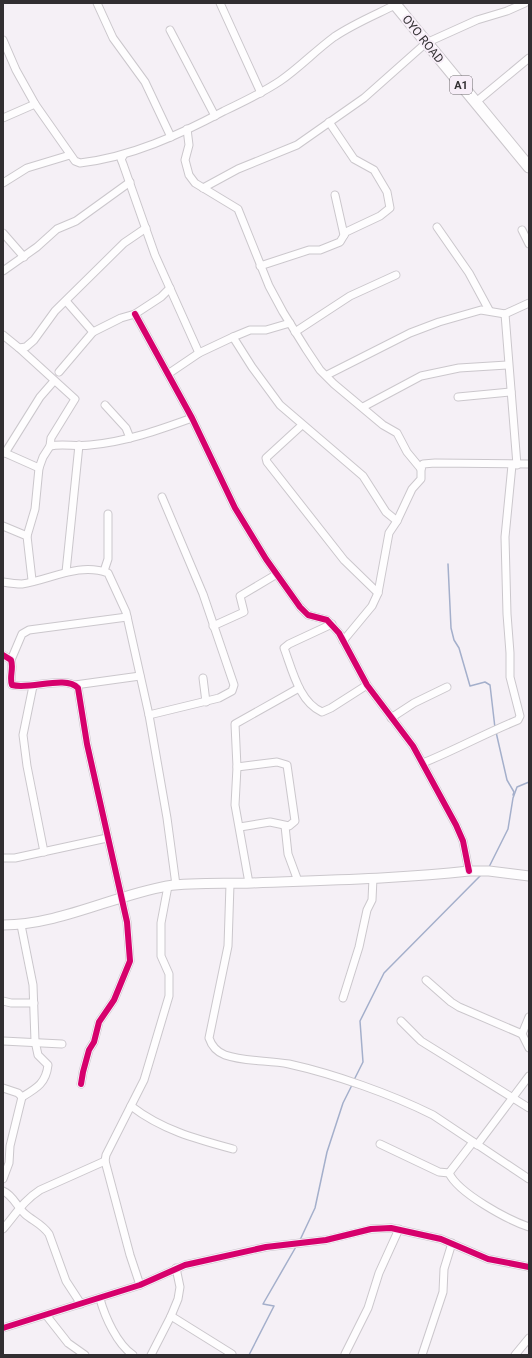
<svg xmlns="http://www.w3.org/2000/svg" width="532" height="1358" viewBox="0 0 532 1358" font-family="Roboto,sans-serif">
<style>
.lines{fill:none;stroke-linecap:round;stroke-linejoin:round}
.stream{stroke:#a4afcb;stroke-width:1.5}
.minor-casing{stroke:#cbc7cc;stroke-width:9}
.major-casing{stroke:#cbc7cc;stroke-width:11}
.highway-casing{stroke:#cbc7cc;stroke-width:13}
.minor{stroke:#fefdfe;stroke-width:7}
.major{stroke:#fefdfe;stroke-width:9}
.highway{stroke:#fefdfe;stroke-width:11}
.cycleway-casing{stroke:#f7eef8;stroke-width:8}
.cycleway{stroke:#d6006c;stroke-width:6}
.labels{text-anchor:middle;stroke-width:4;stroke-linejoin:round;paint-order:stroke}
.shield{fill:#f7eef8;stroke:#6c686d;stroke-width:1}
.shield-label{font-size:11px;font-weight:bold;fill:#312e31}
.street-label{font-size:12px;fill:#312e31;stroke:#f7eef8}
</style>
<rect width="100%" height="100%" fill="#f5f0f6"/>
<g class="lines">
<!-- stream -->
<g class="stream">
<path d="M448,564L451,628L454,640L459,648L470,686L485,682L490,685L495,728"/>
<path d="M496,732L507,780L514,792L513,795"/>
<path d="M489,867L508,829L513,798L517,787L529,782"/>
<path d="M354,1080L363,1062L360,1021L384,973L481,875"/>
<path d="M300,1240L315,1208L327,1152L343,1103L352,1085"/>
<path d="M249,1355L274,1306L263,1304L297,1245"/>
</g>
<!-- minor casing -->
<g class="minor-casing">
<g id="minor">
<path d="M97,3L113,38L145,82L171,137"/>
<path d="M220,3L261,93"/>
<path d="M170,30L215,116"/>
<path d="M3,40L16,70L35,104L75,161L80,163C131,157 179,135 224,111C243,102 262,93 280,81C299,68 315,51 334,37C353,24 375,15 395,5"/>
<path d="M476,102L529,58"/>
<path d="M3,118L35,104"/>
<path d="M187,129L189,145L185,160L189,175L195,183L238,209L269,286L283,312L306,349L320,370L334,384L383,425L397,433L407,452L421,469"/>
<path d="M123,156L121,159L123,164L155,255L199,353"/>
<path d="M3,183L27,168L70,155"/>
<path d="M203,188L238,169L297,145L364,98L426,43L477,20L507,11L525,3"/>
<path d="M335,195L344,235"/>
<path d="M437,227L469,273L489,310"/>
<path d="M522,230L529,244"/>
<path d="M3,233L24,257"/>
<path d="M260,266L309,250H320L340,242L346,232L380,216L390,208L387,192L374,170L354,159L329,122"/>
<path d="M3,271L37,247L57,229L76,221L130,182"/>
<path d="M66,301L93,332"/>
<path d="M135,314L192,418L235,508L266,559L300,607L308,615L327,620L339,633L367,685L413,746L456,825L463,841L469,871"/>
<path d="M505,314L517,465"/>
<path d="M295,332L350,296L396,275"/>
<path d="M3,335L19,348L26,347L34,340L55,311L124,243L146,228"/>
<path d="M233,337L252,367L280,405L363,476L386,512L397,521"/>
<path d="M19,348L75,399L51,438L50,446L43,457L39,468L35,509L27,536"/>
<path d="M59,372L93,332L121,318L135,314L161,297L170,288"/>
<path d="M168,374L199,353L233,337L250,330H266L290,323"/>
<path d="M327,375L410,333L439,322L481,310L505,314L529,303"/>
<path d="M458,397L511,392"/>
<path d="M105,405L126,428L130,438"/>
<path d="M363,407L421,376L459,368L507,365"/>
<path d="M302,425L266,458L267,462L344,560L378,593"/>
<path d="M50,446C63,443 76,447 90,445C125,442 159,430 192,418"/>
<path d="M3,452L39,468"/>
<path d="M5,453L40,397L54,381"/>
<path d="M3,526L27,536L32,580"/>
<path d="M104,571L108,559V514"/>
<path d="M66,572L79,445"/>
<path d="M3,582C9,583 16,584 22,584C50,580 79,562 108,573L126,612L149,715L167,818L176,885"/>
<path d="M332,624L289,644L284,648C292,669 299,702 322,712L331,708L367,685"/>
<path d="M213,626L244,612L240,596L277,574"/>
<path d="M343,641L372,606L378,593L389,533L397,521L412,489L421,479V469L423,464L435,463L529,464"/>
<path d="M3,655L11,660C14,668 9,677 12,685C30,690 66,675 78,688L87,744L127,922L130,961L114,1000L99,1022L94,1042L89,1050L83,1072L81,1084"/>
<path d="M11,660L22,634L29,630L127,617"/>
<path d="M203,678L206,702"/>
<path d="M75,685L140,676"/>
<path d="M33,686L23,735L27,766L44,852"/>
<path d="M149,715L219,698L232,691L234,685L203,594L162,497"/>
<path d="M391,718L414,703L447,687"/>
<path d="M423,763C455,750 486,733 518,720L520,716L510,677V653L507,614L505,537L512,465"/>
<path d="M237,767L277,762L287,765L295,821L289,826L270,822L240,827"/>
<path d="M285,826L288,854L298,881"/>
<path d="M3,858H15L107,838"/>
<path d="M249,883L235,805L237,767L235,724L299,688"/>
<path d="M230,884L228,946L209,1038C212,1047 217,1052 225,1055C245,1062 268,1060 289,1064C334,1074 391,1094 433,1115L529,1179"/>
<path d="M21,925L33,985L35,1041L38,1055L48,1065C46,1083 37,1088 22,1097"/>
<path d="M426,980L451,1002L459,1007L522,1034"/>
<path d="M343,998L359,947L367,910L372,900L373,878"/>
<path d="M3,1001L11,1003H34"/>
<path d="M529,1017L522,1034L529,1048"/>
<path d="M401,1021L421,1041L529,1108"/>
<path d="M3,1041L62,1044"/>
<path d="M3,1088L18,1093L22,1097"/>
<path d="M131,1106C162,1130 196,1139 233,1149"/>
<path d="M380,1144L439,1172L449,1173"/>
<path d="M477,1145L529,1076"/>
<path d="M449,1173C458,1193 508,1220 529,1227"/>
<path d="M449,1173L473,1142"/>
<path d="M3,1179L9,1163L10,1146L22,1097"/>
<path d="M3,1191C13,1195 17,1207 25,1214C33,1221 42,1224 49,1234L66,1281L81,1304"/>
<path d="M3,1229C16,1214 23,1201 40,1190L105,1161"/>
<path d="M140,1285L130,1255L105,1161L106,1155L144,1080L169,996V974L161,956V923L168,886"/>
<path d="M100,1299C105,1317 117,1344 133,1355"/>
<path d="M46,1315L68,1343L85,1355"/>
<path d="M171,1316L232,1354"/>
<path d="M3,1328L140,1285L185,1265L266,1247L326,1240L371,1229L391,1228L441,1239L488,1259L529,1267"/>
<path d="M345,1354L368,1308L379,1273L399,1229"/>
<path d="M151,1355L171,1316L178,1299L180,1287L176,1268"/>
<path d="M422,1355L443,1292L444,1269L452,1243"/>
<path d="M515,1355L529,1338"/>
</g>
</g>
<!-- major casing -->
<g class="major-casing">
<path id="major" d="M3,925C59,925 112,896 167,886C195,882 224,884 252,883C325,880 397,879 469,871H489L529,876"/>
</g>
<!-- highway casing -->
<g class="highway-casing">
<path id="highway" d="M394,3L529,167"/>
</g>
<!-- minor -->
<use href="#minor" class="minor"/>
<!-- major -->
<use href="#major" class="major"/>
<!-- highway -->
<use href="#highway" class="highway"/>
<!-- cycleway casing -->
<g class="cycleway-casing">
<g id="cycleway">
<path d="M135,314L192,418L235,508L266,559L300,607L308,615L327,620L339,633L367,685L413,746L456,825L463,841L469,871"/>
<path d="M3,655L11,660C14,668 9,677 12,685C30,690 66,675 78,688L87,744L127,922L130,961L114,1000L99,1022L94,1042L89,1050L83,1072L81,1084"/>
<path d="M3,1328L140,1285L185,1265L266,1247L326,1240L371,1229L391,1228L441,1239L488,1259L529,1267"/>
</g>
</g>
<!-- cycleway -->
<use href="#cycleway" class="cycleway"/>
</g>
<g class="labels">
<!-- shield labels -->
<rect class="shield" x="450" y="76" width="22" height="18" rx="3"/>
<g class="shield-label">
<text x="461" y="89">A1</text>
</g>
<!-- street labels -->
<g class="street-label">
<text transform="translate(423 39) rotate(51)" y="4">OYO ROAD</text>
</g>
</g>
<!-- border -->
<rect width="532" height="1358" fill="none" stroke="#312e31" stroke-width="8"/>
</svg>
